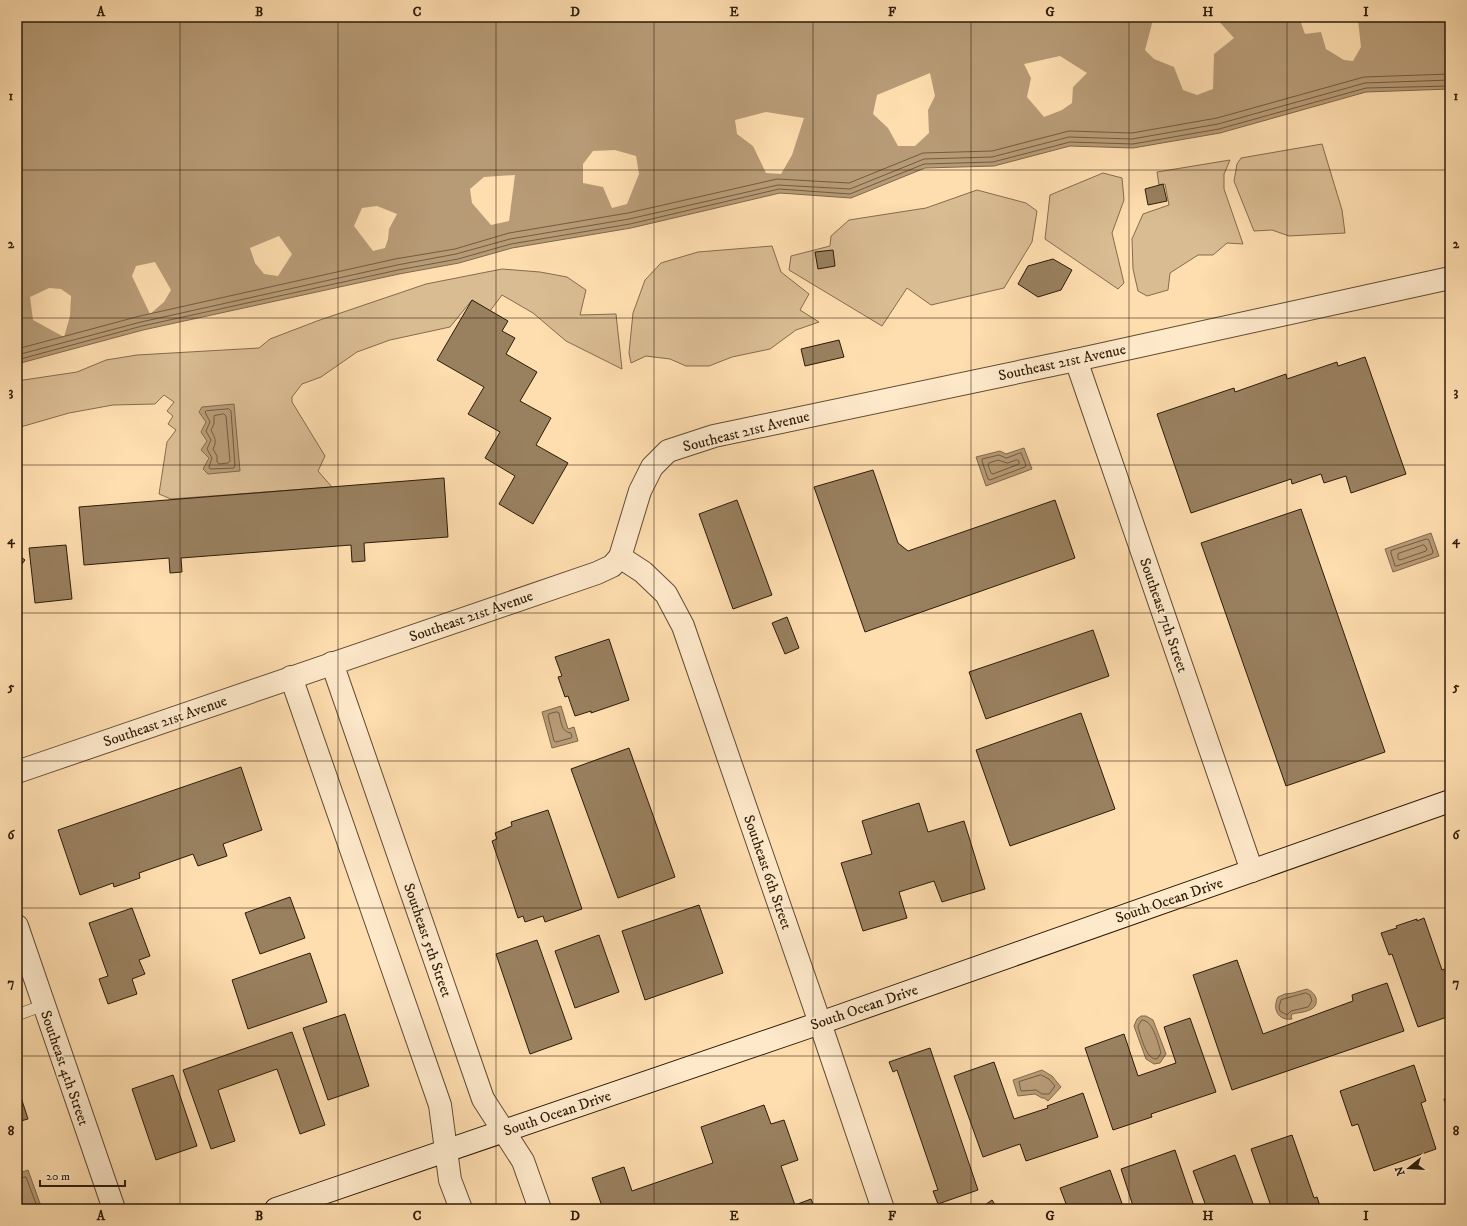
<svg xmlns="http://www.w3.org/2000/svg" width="1467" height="1226" viewBox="0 0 1467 1226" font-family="'IM FELL DW Pica',serif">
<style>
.green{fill:#dabc93;stroke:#836c4e}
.water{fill:#b79b76;stroke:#7f684a}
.pier{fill:#feddaf}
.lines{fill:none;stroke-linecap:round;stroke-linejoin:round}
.shore{stroke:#725c3f;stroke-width:1}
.building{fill:#99805f;stroke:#2c1c08}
.service-casing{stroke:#604c32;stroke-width:12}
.minor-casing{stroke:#604c32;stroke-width:24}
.secondary-casing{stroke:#2c1c08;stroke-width:24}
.service{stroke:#fee9cb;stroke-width:11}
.minor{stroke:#fee9cb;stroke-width:22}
.secondary{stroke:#fee9cb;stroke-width:22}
.grid{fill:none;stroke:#2c1c08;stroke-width:1;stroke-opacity:0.55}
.labels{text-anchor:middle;stroke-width:3;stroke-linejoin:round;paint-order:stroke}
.street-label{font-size:15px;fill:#2c1c08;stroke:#fee9cb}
.neatline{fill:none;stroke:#2c1c08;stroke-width:1.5}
.grid-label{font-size:13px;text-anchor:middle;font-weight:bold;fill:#2c1c08}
</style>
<rect width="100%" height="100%" fill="#feddaf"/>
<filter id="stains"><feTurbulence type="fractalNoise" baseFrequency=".005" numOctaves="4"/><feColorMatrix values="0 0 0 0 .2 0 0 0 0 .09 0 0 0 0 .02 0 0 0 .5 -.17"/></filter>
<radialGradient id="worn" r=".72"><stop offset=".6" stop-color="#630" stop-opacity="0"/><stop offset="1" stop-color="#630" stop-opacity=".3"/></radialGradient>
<!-- green -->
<g class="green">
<path d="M1322,144L1342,210L1345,233L1289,236L1272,230L1254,231L1234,181L1237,164L1241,158Z"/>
<path d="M1230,160L1224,174V189L1243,244L1227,243L1213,255H1198L1170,273L1168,290L1147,296L1138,291L1133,269L1132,239L1143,214L1169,205L1165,184L1159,185L1157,172Z"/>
<path d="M1103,173L1122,178L1124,200L1112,233L1124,283L1118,289L1045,239L1050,195Z"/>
<path d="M977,190L1026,203L1037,211L1032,242L1004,288L931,305L907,288L882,326L789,270L791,256L830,246L831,236L849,220L926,208Z"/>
<path d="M772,246L781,272L809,294L800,310L819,322L796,330L770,349L732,357L709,366H686L670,359L646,356L631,363L629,353L633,313L645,280L661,263L698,252Z"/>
<path d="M502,269L540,272L567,277L586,290L580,315L616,314L622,369L566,341L533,313L502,295L490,311L472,300L450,327L390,340L357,352L321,377L302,384L292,397V402L325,456L318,471L332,487L171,499L159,494L167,442L176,430L168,424L173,416L167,411L174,402L164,395L155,404L113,405L69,413L17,428V381L77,372L106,360L137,355L259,348L270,339L317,321L426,284Z"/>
</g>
<!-- water -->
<g class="water">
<path d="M17,17H1450V89L1366,92L1220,133L1133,148L1070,146L994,166L925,168L851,198L780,193L631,228L512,248L459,263L399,274L143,330L17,364Z"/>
<path d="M234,404L240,471L208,474L203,469L209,458L201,450L207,441L201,432L206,422L199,412L202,407Z"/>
<path d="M1024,448L1032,469L986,486L976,457L1000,451L1006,454Z"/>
<path d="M1431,533L1439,556L1393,572L1385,549Z"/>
<path d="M561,706L568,729L574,727L578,741L552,748L542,712Z"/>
<path d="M1307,989C1311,991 1314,993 1316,998C1319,1012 1301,1012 1292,1014L1291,1017L1292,1019C1278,1021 1272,1009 1278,997L1285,994L1293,993Z"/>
<path d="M1141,1016H1146L1153,1020L1166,1054L1160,1063L1154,1064L1146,1059L1134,1026L1137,1019Z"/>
<path d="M1042,1070L1052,1076L1061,1087L1048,1101L1044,1098H1042L1035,1094L1018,1096L1013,1080Z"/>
<path d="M28,1170L42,1209H20L17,1200V1174Z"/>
</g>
<!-- pier -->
<g class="pier">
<path d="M1167,17H1215L1234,38L1214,54L1213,89L1197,95L1183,90L1174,67L1154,59L1145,50L1153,20Z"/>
<path d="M1299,17H1361L1358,20L1361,47L1353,61L1344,60L1326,49L1321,32L1305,34Z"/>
<path d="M1060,56L1087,73L1073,87L1072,103L1062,110L1044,117L1027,97L1031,78L1024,64Z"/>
<path d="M930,73L935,96L928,110L929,133L915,146H898L888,128L873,114L877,95Z"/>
<path d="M766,112L804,118L792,155L781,174L766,173L753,146L737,134L735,120Z"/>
<path d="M615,150L636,156L639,174L627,204L612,208L603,187L583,183V164L593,151Z"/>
<path d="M515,175L509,221L491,225L472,203L470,189L484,177Z"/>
<path d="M377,206L397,214L389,229L388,239L385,248L373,251L354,226L362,208Z"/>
<path d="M279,236L292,254L278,276L264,274L255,263L250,248Z"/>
<path d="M155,262L171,290L164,302L150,314L132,276L136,266Z"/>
<path d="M49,288L61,289L71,296L70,316L64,337L33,320L30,297Z"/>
</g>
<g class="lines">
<!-- shore -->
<g class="shore">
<path d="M17,349L140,316L395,259L455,249L509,233L628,213L777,179L849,183L923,153L992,151L1069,131L1132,133L1217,118L1364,77L1450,74"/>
<path d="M17,355L141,322L397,265L456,254L510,239L629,219L778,185L850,189L924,159L992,157L1069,137L1132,139L1218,124L1365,83L1450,80"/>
<path d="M17,360L142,326L398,270L458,259L511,244L630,224L779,189L850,194L924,164L993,162L1070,142L1133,144L1219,129L1366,88L1450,86"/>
<path d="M229,409L231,411L235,466L234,468L210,469L209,467L212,458L207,449L211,440L206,431L210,422L205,412L206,411Z"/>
<path d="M224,414L226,416L230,461L228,463L219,464L217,462V456L213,449C217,441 215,438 211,430L214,424V416Z"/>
<path d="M1021,453L1026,465L1025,467L990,480L988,479L982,461V459L999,455L1006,458Z"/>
<path d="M1017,460L1019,461V464L993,474L991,473L988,465L989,463L998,460L1007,463Z"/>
<path d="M1427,539L1429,540L1433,552L1432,554L1397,566H1395L1391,553V551Z"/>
<path d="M1424,545L1427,549L1426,551L1400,560L1398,559V554Z"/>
<path d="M557,712L559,713C561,721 561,732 571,733L572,737L571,738L556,742L554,741L548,716L549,714Z"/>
<path d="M1306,993L1310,995L1312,1001L1308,1007L1291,1011L1287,1015L1280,1011L1279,1007L1281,1000Z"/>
<path d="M1142,1020C1153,1020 1158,1043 1161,1053L1157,1059C1146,1060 1141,1036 1138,1027Z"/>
<path d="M1041,1075L1049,1079L1055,1086L1049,1094H1042L1036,1090L1021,1091L1019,1082Z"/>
<path d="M17,1178L26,1177L38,1209"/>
</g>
</g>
<!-- building -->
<g class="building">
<path d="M1163,184L1167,201L1148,205L1145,189Z"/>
<path d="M833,250L835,266L818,269L815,252Z"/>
<path d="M1053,259L1072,270L1061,290L1038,297L1018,284L1028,266Z"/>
<path d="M472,300L508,321L502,331L515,338L506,354L537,372L520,401L551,418L536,445L568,463L533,524L499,504L515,476L485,458L500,432L468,414L484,387L437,360Z"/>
<path d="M839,340L844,357L805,366L801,349Z"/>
<path d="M1365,357L1406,474L1351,493L1346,476L1324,483L1321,474L1292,484L1291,479L1191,513L1157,414L1234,388L1235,392L1286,374L1287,379L1337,362L1338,366Z"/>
<path d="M873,470L898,543L908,551L1055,500L1075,558L865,632L814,487Z"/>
<path d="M444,478L448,537L364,543L365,561L352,562L351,545L181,558L182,572L170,573L169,558L84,565L79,507Z"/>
<path d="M737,500L772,595L733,609L699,514Z"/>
<path d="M1301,509L1385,752L1286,786L1201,543Z"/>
<path d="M66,545L72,599L35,603L29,548Z"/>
<path d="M17,554L25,560L17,571Z"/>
<path d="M787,617L799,648L785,654L772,623Z"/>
<path d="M1093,630L1109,676L986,719L969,672Z"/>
<path d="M609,639L629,700L591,713V711L575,716L568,696L565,697L558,677L562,676L555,657Z"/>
<path d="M1081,713L1115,809L1010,846L976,750Z"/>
<path d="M629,748L675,877L618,898L571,769Z"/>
<path d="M241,767L262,830L223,844L227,856L198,866L193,854L139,873L140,878L114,887L113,883L80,895L58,830Z"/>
<path d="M919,803L928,832L964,821L985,889L942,902L934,881L899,892L907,918L863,931L841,863L872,854L862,821Z"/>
<path d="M548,810L582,909L545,922L543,916L525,922L523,916L518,918L492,841L497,839L495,833L512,826L511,822Z"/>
<path d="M290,897L305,938L260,954L245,913Z"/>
<path d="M699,905L723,973L645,1000L622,931Z"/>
<path d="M132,908L150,956L139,960L145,974L132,979L137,994L108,1004L99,979L108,976L89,923Z"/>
<path d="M1424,918L1442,970L1450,967V1016L1418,1027L1392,954L1389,955L1381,933L1397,928L1396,926L1417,919V921Z"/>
<path d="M599,935L619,992L575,1008L555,951Z"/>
<path d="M537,940L572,1039L530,1054L496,954Z"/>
<path d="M310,953L327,1002L248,1029L232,980Z"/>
<path d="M1237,960L1263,1034L1353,1001L1352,995L1387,983L1404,1031L1232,1090L1193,975Z"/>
<path d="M345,1014L369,1086L328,1100L303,1028Z"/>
<path d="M1190,1018L1216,1092L1151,1114L1152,1117L1113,1130L1085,1048L1124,1034L1138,1076L1176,1063L1164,1027Z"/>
<path d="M292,1032L325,1125L300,1134L277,1069L218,1090L235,1141L211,1149L183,1070Z"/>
<path d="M930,1048L978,1190L938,1204L933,1191L938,1190L897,1070L893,1072L889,1062Z"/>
<path d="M994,1062L1014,1119L1048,1108L1047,1106L1083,1093L1098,1137L1026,1161L1020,1144L983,1157L954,1076Z"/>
<path d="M1414,1065L1426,1101L1421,1103L1436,1149L1374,1171L1358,1124L1352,1126L1340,1091Z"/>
<path d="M173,1075L197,1146L156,1160L132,1089Z"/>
<path d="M17,1085L28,1119L17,1122Z"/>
<path d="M1450,1097V1117L1444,1099Z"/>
<path d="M764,1105L771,1124L784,1120L798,1160L781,1166L795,1205L811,1199L815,1209H603L592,1178L624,1167L632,1191L713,1163L701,1127Z"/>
<path d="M1292,1135L1314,1198L1317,1197L1321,1209H1272L1251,1149Z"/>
<path d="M1175,1150L1195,1209H1134L1121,1169Z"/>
<path d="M1235,1155L1255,1209H1207L1193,1171Z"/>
<path d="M1110,1170L1124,1209H1068L1060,1188Z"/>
<path d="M992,1200L998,1209H979Z"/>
</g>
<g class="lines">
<!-- service casing -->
<g class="service-casing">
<path id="service" d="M17,1015L44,1005"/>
</g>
<!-- minor casing -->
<g class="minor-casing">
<g id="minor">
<path d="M1076,360L1252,871"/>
<path d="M620,557L643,572L666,594L683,626L820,1023L883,1209"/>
<path d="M332,663L483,1099L523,1161L540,1209"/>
<path d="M291,677L440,1105L450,1180L461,1209"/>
<path d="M17,772L597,573L612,566L620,557L640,491L652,467L668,451L714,436L1076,360L1450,278"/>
<path d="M17,926L114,1209"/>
</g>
</g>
<!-- secondary casing -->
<g class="secondary-casing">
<path id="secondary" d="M276,1209L820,1023L1450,801"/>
</g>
<!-- service -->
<use href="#service" class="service"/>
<!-- minor -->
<use href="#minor" class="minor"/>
<!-- secondary -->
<use href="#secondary" class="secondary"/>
</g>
<!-- grid -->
<path class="grid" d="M180,17V1209M338,17V1209M496,17V1209M654,17V1209M813,17V1209M971,17V1209M1129,17V1209M1287,17V1209M17,170H1450M17,318H1450M17,465H1450M17,613H1450M17,761H1450M17,908H1450M17,1056H1450"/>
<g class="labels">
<!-- street labels -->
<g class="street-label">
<text transform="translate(1062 362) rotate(-12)" y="5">Southeast 21st Avenue</text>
<text transform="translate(746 431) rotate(-14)" y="5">Southeast 21st Avenue</text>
<text transform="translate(1164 615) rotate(71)" y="5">Southeast 7th Street</text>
<text transform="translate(471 616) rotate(-19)" y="5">Southeast 21st Avenue</text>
<text transform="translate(165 721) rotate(-19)" y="5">Southeast 21st Avenue</text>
<text transform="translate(768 872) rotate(71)" y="5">Southeast 6th Street</text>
<text transform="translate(1169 900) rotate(-19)" y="5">South Ocean Drive</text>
<text transform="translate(428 940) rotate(71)" y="5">Southeast 5th Street</text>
<text transform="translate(864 1007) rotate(-19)" y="5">South Ocean Drive</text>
<text transform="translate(65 1068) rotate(71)" y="5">Southeast 4th Street</text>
<text transform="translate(557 1113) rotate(-19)" y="5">South Ocean Drive</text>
</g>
</g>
<!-- margin -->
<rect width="1467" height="1226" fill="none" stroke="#feddaf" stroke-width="44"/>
<!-- north arrow -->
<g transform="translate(1409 1168) rotate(252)" stroke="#fee9cb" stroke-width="3" paint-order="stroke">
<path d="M0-3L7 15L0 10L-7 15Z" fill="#2c1c08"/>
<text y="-6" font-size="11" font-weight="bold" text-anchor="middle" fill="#2c1c08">N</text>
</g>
<!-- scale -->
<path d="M40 1180v6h85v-6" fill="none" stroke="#2c1c08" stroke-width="2"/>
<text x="46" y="1180" font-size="12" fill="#2c1c08" stroke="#fee9cb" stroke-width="3" paint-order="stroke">20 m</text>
<rect x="22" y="22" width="1423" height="1182" class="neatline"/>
<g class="grid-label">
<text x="101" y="16">A</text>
<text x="259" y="16">B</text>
<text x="417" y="16">C</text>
<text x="575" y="16">D</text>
<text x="734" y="16">E</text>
<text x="892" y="16">F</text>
<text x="1050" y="16">G</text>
<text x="1208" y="16">H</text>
<text x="1366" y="16">I</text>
<text x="11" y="100">1</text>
<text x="1456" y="100">1</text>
<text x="11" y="248">2</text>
<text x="1456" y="248">2</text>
<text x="11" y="396">3</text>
<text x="1456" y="396">3</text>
<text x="11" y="544">4</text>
<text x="1456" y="544">4</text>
<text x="11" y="691">5</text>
<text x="1456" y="691">5</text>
<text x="11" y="839">6</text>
<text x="1456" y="839">6</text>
<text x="11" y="987">7</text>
<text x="1456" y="987">7</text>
<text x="11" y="1135">8</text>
<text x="1456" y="1135">8</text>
<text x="101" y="1220">A</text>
<text x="259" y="1220">B</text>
<text x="417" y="1220">C</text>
<text x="575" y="1220">D</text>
<text x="734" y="1220">E</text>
<text x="892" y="1220">F</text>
<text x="1050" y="1220">G</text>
<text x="1208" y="1220">H</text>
<text x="1366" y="1220">I</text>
</g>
<rect width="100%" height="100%" filter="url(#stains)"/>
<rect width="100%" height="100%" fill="url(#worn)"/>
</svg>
